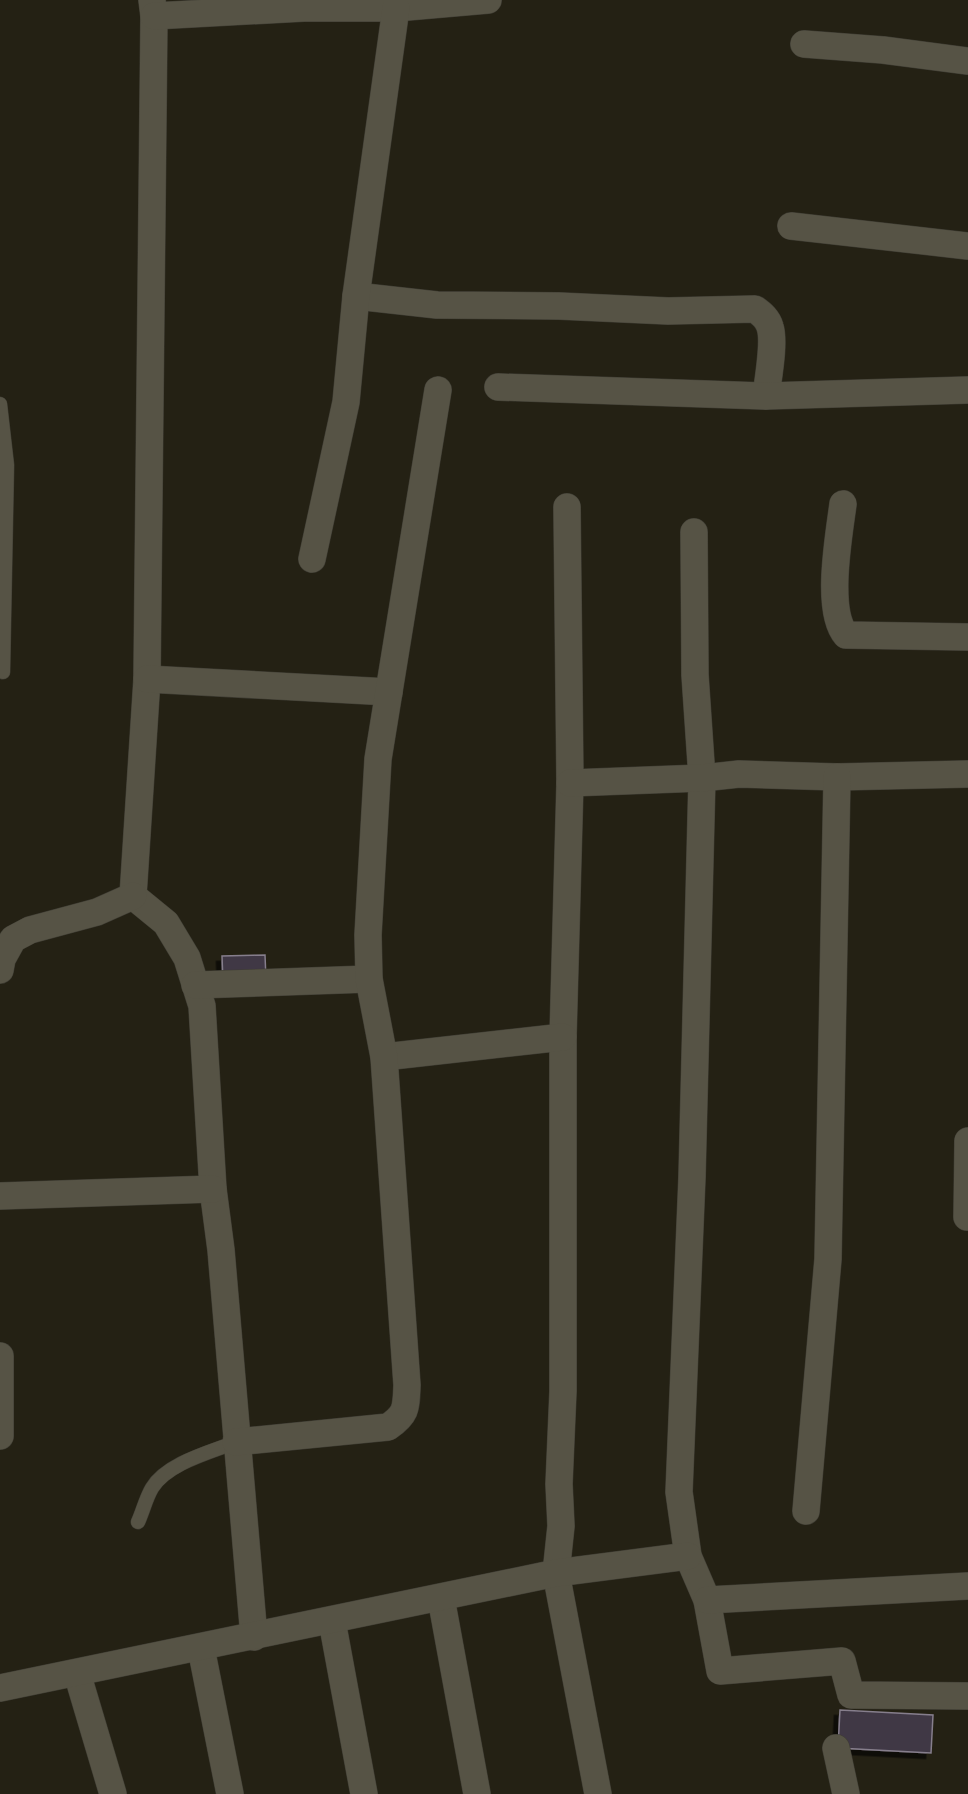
<svg xmlns="http://www.w3.org/2000/svg" width="968" height="1794" viewBox="0 0 968 1794" font-family="'Fira Sans',sans-serif">
<style>
.building{fill:#3f3845;stroke:#867e8c;stroke-width:1.5;filter:url(#shadow)}
.lines{fill:none;stroke-linecap:round;stroke-linejoin:round}
.lane-casing{stroke:#3f3d34;stroke-width:15}
.street-casing{stroke:#3f3d34;stroke-width:28}
.lane{stroke:#565345;stroke-width:14}
.street{stroke:#565345;stroke-width:27}
</style>
<defs>
<filter id="shadow"><feDropShadow dx="-5.5" dy="5.5" stdDeviation="0" flood-color="#0009"/></filter>
</defs>
<rect width="100%" height="100%" fill="#242114"/>
<!-- building -->
<g class="building">
<path d="M265,955L266,980L223,982L222,956Z"/>
<path d="M840,1710L933,1715L931,1753L838,1748Z"/>
</g>
<g class="lines">
<!-- lane casing -->
<g class="lane-casing">
<g id="lane">
<path d="M0,404L7,465L3,672"/>
<path d="M138,1522C143,1511 146,1498 152,1488C167,1463 211,1452 236,1442"/>
</g>
</g>
<!-- street casing -->
<g class="street-casing">
<g id="street">
<path d="M152,0L154,16L147,679L133,896L166,923L187,958L202,1006L213,1189L221,1250L254,1637"/>
<path d="M154,16L304,8H396L488,0"/>
<path d="M804,44L883,50L968,61"/>
<path d="M791,226L968,246"/>
<path d="M356,296L437,305L559,306L668,311L755,309C762,314 768,319 770,327C775,342 768,379 766,396"/>
<path d="M498,387L766,396L968,390"/>
<path d="M843,504C839,535 825,611 846,635L968,637"/>
<path d="M567,507L570,783L563,1037V1391L559,1484L561,1526L556,1573L598,1794"/>
<path d="M694,532L695,675L702,778L692,1177L679,1492L688,1556L707,1600L720,1671L842,1661L851,1695L968,1696"/>
<path d="M312,559L346,402L356,296L396,8"/>
<path d="M147,679L389,692"/>
<path d="M570,783L702,778L739,774L837,777L968,774"/>
<path d="M0,970L2,959L13,939L30,930L97,912L133,896"/>
<path d="M195,985L369,979"/>
<path d="M384,1057L563,1037"/>
<path d="M0,1196L213,1189"/>
<path d="M967,1217L968,1141"/>
<path d="M0,1356V1436"/>
<path d="M236,1442L388,1427C407,1414 406,1408 407,1385L384,1057L369,979L368,935L378,759L438,390"/>
<path d="M806,1511L828,1259L837,777"/>
<path d="M441,1598L477,1794"/>
<path d="M707,1600L968,1586"/>
<path d="M332,1621L364,1794"/>
<path d="M201,1648L230,1794"/>
<path d="M77,1673L113,1794"/>
<path d="M0,1688L556,1573L688,1556"/>
<path d="M836,1748L846,1794"/>
</g>
</g>
<!-- lane -->
<use href="#lane" class="lane"/>
<!-- street -->
<use href="#street" class="street"/>
</g>
</svg>
